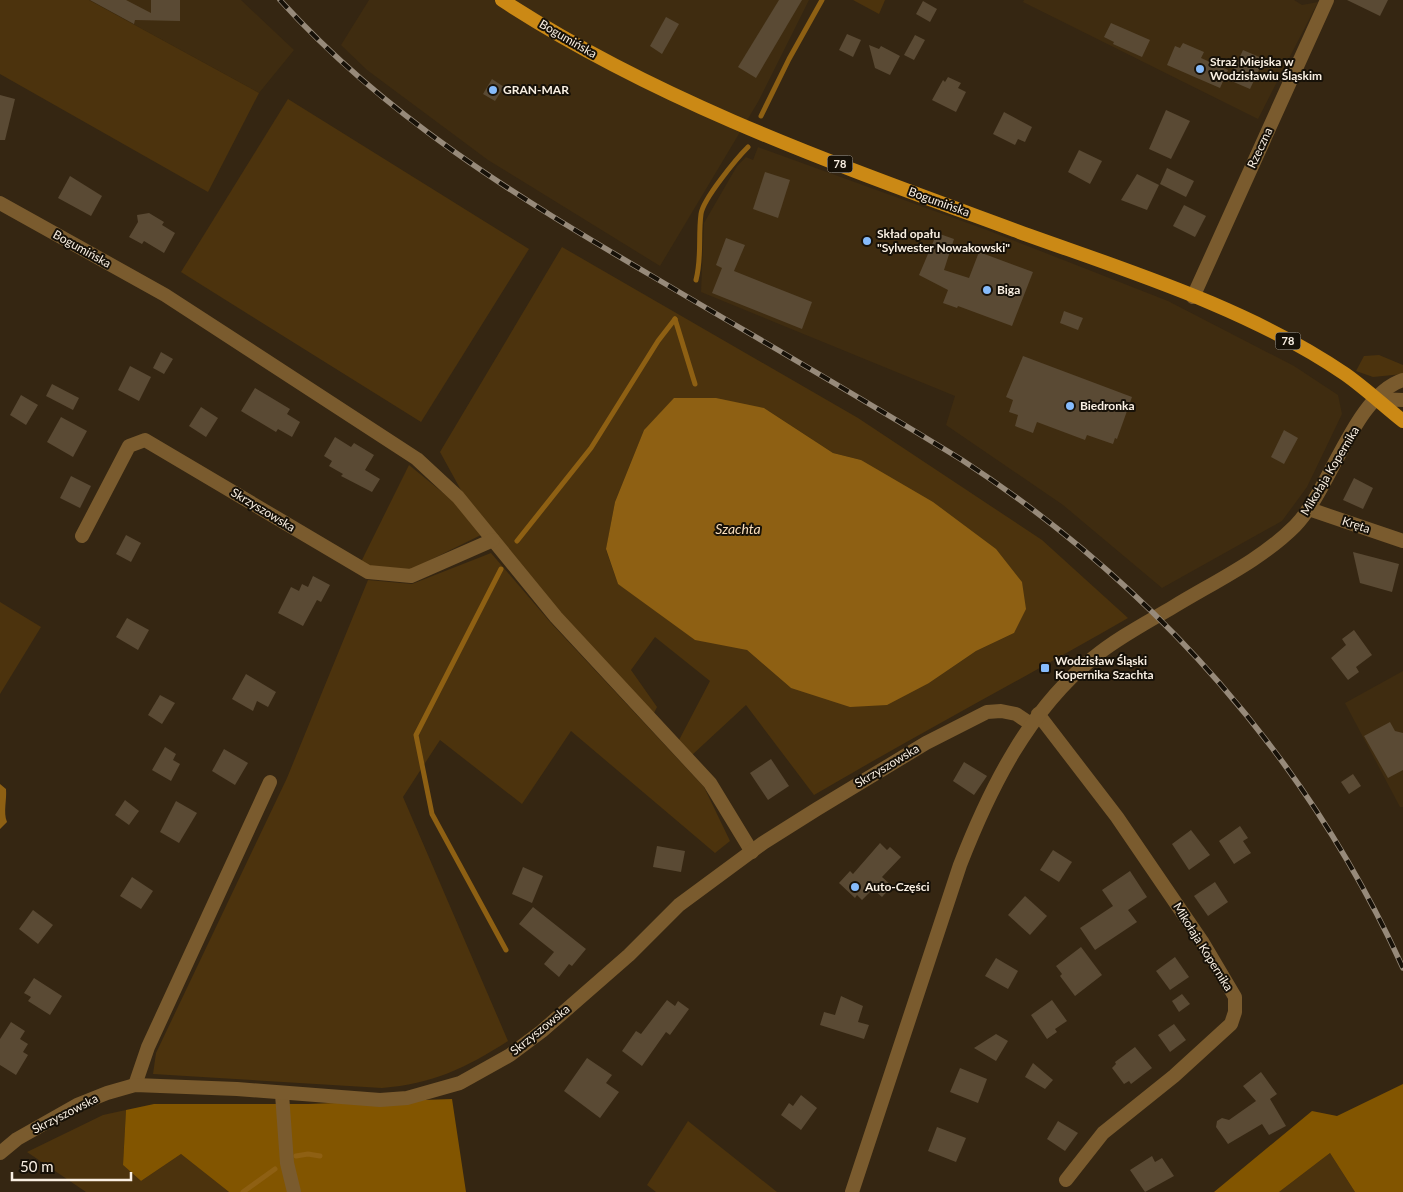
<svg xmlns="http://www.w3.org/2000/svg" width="1403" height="1192" viewBox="0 0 1403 1192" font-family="Lato,sans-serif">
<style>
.built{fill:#3f2c10}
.green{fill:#4c330d;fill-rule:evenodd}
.forest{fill:#825500}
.water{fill:#8e6013}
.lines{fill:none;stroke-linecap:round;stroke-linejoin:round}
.stream{stroke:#8e6013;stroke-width:5}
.building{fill:#5a4a34}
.minor{stroke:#7a5b2e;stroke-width:14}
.tertiary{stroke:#7a5b2e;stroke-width:14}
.primary{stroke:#cb8915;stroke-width:14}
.rail-casing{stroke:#978a7a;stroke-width:5.5}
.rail{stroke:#171108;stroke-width:4;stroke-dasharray:11;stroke-linecap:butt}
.poi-dot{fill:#86bbfb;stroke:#171108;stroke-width:2}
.labels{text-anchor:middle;stroke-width:4;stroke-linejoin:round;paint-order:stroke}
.shield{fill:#171108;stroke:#b5aca1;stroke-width:1}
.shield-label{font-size:11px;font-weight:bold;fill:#f9efe2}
.street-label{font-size:12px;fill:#f9efe2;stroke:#171108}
.poi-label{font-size:12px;font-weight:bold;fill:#f9efe2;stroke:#171108;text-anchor:start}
.water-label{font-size:14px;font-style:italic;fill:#f9debc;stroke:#171108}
</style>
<rect width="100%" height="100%" fill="#352612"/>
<!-- built -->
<g class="built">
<path d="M89,0H241L294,50L259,93Z"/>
<path d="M369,0H809L758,102L660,266L488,160L367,70L341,45Z"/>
<path d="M1024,0H1294L1302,5L1318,2L1258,119L1023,2Z"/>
<path d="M758,147L987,230L1168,301L1294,366L1338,395L1342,414L1307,487L1282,521L1162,588L1063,505L946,425L955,396L701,292L704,223L737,166L746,157L753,160Z"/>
<path d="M1403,671V807H1400L1345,703Z"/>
</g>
<!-- green -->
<g class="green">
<path d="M0,0H89L259,93L208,192L0,74Z"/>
<path d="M853,0H885L879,14Z"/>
<path d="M288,99L529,249L421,422L181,272Z"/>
<path d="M562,247L858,418L1042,540L1128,618C1024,678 918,734 814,795L746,705L692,755L678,742L710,681L655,637L631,670L657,707L653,715L560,613L462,492L440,452ZM675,398L764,408L833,453L861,460L1014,633L976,651L929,683L791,688L747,650L618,584L606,550L615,502L644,430Z"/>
<path d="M1379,355L1403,365V374L1373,377L1356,371L1364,356Z"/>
<path d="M409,465L453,501L481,535L408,571L369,566L361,562Z"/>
<path d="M491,553L551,623L704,787L730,841L715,853L571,731L522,804L440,740L403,797L508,1041C466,1068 432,1084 382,1088L153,1074L156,1053L287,778L368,580L412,584Z"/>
<path d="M0,602L41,627L0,694Z"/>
<path d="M126,1110L123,1165L141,1181L181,1154L229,1192H86L27,1152L103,1115Z"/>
<path d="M688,1121L777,1192H656L647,1185Z"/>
<path d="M1330,1153L1355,1192H1279Z"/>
</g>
<!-- forest -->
<g class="forest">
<path d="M1403,1084V1192H1355L1330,1153L1279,1192H1214L1312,1111L1337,1116Z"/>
<path d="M452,1099L466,1192H229L181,1154L141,1181L123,1165L126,1110L154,1104H308Z"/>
</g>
<!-- water -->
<g class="water">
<path d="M674,398H716L764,408L833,453L861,460L933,502L996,549L1022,582L1026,609L1014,633L976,651L929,683L887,705L850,707L791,688L747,650L695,640L618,584L606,549L615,502L644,430Z"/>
<path d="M0,784L6,789C7,800 3,812 7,822L0,829Z"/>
</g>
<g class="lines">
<!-- stream -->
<g class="stream">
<path d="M761,116L789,59L822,0"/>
<path d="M696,280C702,257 698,236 701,214C703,199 737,158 748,147"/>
<path d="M675,319L695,384"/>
<path d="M517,541L591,448L658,341L675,319"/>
<path d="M501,569L416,735L432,814L506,950"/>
<path d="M296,1156L308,1154L320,1156"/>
<path d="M243,1192L275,1169"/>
</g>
</g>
<!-- building -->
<g class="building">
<path d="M90,0H126L151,13V0H180V21L135,20L134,24Z"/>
<path d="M779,0H802L756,78L738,67Z"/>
<path d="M1347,0H1388L1380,16Z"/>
<path d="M923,1L937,9L930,22L916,14Z"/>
<path d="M666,17L679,24L662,54L650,46Z"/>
<path d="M1111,23L1150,40L1142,57L1113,44L1114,42L1104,37Z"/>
<path d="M847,34L861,40L853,57L839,50Z"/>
<path d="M915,35L925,40L914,60L904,55Z"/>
<path d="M1183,43L1204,52L1201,58L1228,70L1220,88L1167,65L1175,46L1180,48Z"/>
<path d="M869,45L879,49L881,46L900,56L890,75L875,68Z"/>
<path d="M1243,50L1264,59L1250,89L1229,80Z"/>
<path d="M948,77L961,83L958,88L966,92L956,112L932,100L943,80L945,82Z"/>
<path d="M492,79L504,87L495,101L483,94Z"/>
<path d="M0,95L15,99L5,140H0Z"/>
<path d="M1166,110L1190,121L1171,159L1149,149Z"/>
<path d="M1004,112L1032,127L1025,142L1018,139L1015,145L993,134Z"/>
<path d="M1079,150L1102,161L1090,184L1068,172Z"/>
<path d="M1167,168L1194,181L1186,197L1160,184Z"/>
<path d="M765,172L790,180L778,218L753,209Z"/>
<path d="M1137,174L1159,185L1147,210L1121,200Z"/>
<path d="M70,176L102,196L91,216L58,198Z"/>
<path d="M1184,205L1206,216L1195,237L1173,226Z"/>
<path d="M149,213L164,222L162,225L175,233L164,253L144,241L142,244L129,237L138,222L137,215Z"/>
<path d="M937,233L954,239L944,270L969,278L979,252L1033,272L1012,326L958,306L957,308L943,303L948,290L919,275Z"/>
<path d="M726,238L745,245L734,271L812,302L802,329L712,293L722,268L716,265Z"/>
<path d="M1064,311L1083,318L1078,330L1060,323Z"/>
<path d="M161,352L173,359L164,374L153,368Z"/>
<path d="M1023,356L1132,397L1117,439L1115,438L1113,444L1087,435L1085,440L1037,422L1033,433L1015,426L1018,415L1009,412L1013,400L1006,397Z"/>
<path d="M130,366L151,377L139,401L118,390Z"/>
<path d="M52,384L79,398L73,410L46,396Z"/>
<path d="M255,388L290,409L287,414L300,422L292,437L278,429L276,432L241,411Z"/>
<path d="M21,395L38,405L26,425L10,415Z"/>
<path d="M201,407L218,418L206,437L189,426Z"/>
<path d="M61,417L87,431L73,457L47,442Z"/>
<path d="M1284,430L1298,438L1284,464L1271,457Z"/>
<path d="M335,437L351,447L354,443L374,455L365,470L380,479L372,492L341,476L343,474L329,466L332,461L324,456Z"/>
<path d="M71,476L91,486L80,508L60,498Z"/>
<path d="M1354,478L1373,488L1363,509L1343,500Z"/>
<path d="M126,535L141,543L131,562L116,554Z"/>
<path d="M1353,552L1399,564L1392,592L1360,583Z"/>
<path d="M313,576L330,585L321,602L317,600L303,626L278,613L291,587L299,591L302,584L308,587Z"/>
<path d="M127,618L149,630L138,650L116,637Z"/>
<path d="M1354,630L1372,655L1356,667L1359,672L1348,680L1331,658L1346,645L1342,639Z"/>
<path d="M246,674L276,692L268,707L257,701L253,711L232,699Z"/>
<path d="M160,695L175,703L162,724L148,715Z"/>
<path d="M1390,722L1395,731L1403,733V770L1388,778L1364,736Z"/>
<path d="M165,747L176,754L173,760L180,764L171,781L152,770Z"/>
<path d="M224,749L248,763L235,785L212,771Z"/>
<path d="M771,759L789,786L768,800L750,773Z"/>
<path d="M964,762L987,776L974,795L953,781Z"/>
<path d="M1353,774L1361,786L1349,794L1341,782Z"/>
<path d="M125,800L139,811L129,825L115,815Z"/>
<path d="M176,801L197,813L179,843L160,832Z"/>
<path d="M1240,826L1248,838L1243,841L1251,853L1234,864L1219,841Z"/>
<path d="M1191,830L1210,855L1189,870L1172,844Z"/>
<path d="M880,843L887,850L890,847L901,857L882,877L892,886L882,897L873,889L862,900L857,895L855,898L839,883L850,871L853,874Z"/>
<path d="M657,846L685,851L681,872L653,867Z"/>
<path d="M1053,850L1072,862L1059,882L1040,870Z"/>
<path d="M523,867L543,876L532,903L512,894Z"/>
<path d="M1130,871L1147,897L1128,910L1137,922L1095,950L1080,928L1113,906L1102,890Z"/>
<path d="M132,877L153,891L141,909L120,896Z"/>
<path d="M1215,882L1228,902L1208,916L1194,896Z"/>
<path d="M1025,896L1047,916L1030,935L1008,915Z"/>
<path d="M533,907L586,949L572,966L569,964L559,977L544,964L554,952L519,924Z"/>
<path d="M33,910L53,925L38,944L19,929Z"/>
<path d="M1081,947L1102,975L1075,996L1060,976L1062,974L1056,966Z"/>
<path d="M1175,957L1189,977L1170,990L1156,971Z"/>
<path d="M996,958L1018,971L1008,989L985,976Z"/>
<path d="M34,978L62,996L50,1015L28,1001L31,997L24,993Z"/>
<path d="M1182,994L1190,1004L1179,1012L1172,1001Z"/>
<path d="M841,996L863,1006L858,1022L869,1025L864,1039L820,1025L824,1012L835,1015Z"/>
<path d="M667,1000L675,1006L678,1001L689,1009L670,1035L666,1032L642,1066L622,1051L636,1031L641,1034Z"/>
<path d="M1052,1000L1067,1021L1055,1029L1057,1032L1047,1039L1031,1015Z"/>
<path d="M11,1022L25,1031L20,1039L28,1044L23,1052L28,1055L16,1075L0,1065V1039Z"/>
<path d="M1174,1024L1186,1040L1170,1052L1158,1035Z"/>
<path d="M996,1034L1008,1041L996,1061L974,1048Z"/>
<path d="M1135,1047L1152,1068L1131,1084L1129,1081L1124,1084L1112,1068L1116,1064L1115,1062Z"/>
<path d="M587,1058L612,1075L606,1083L619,1092L600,1118L564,1091Z"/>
<path d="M1033,1063L1053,1080L1045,1089L1025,1077Z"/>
<path d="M960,1068L987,1079L978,1103L950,1092Z"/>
<path d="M1261,1072L1277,1094L1270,1099L1286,1126L1269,1135L1262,1124L1228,1144L1216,1127L1217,1121L1222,1118L1229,1120L1256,1101L1243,1086Z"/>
<path d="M801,1095L817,1108L801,1130L781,1115L789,1103L793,1106Z"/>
<path d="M1058,1121L1078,1133L1065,1151L1047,1139Z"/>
<path d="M937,1127L966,1138L956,1162L928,1151Z"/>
<path d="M1152,1156L1155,1162L1162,1158L1174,1176L1145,1192L1130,1170Z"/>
</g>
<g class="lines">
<!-- minor -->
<g class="minor">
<path d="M0,203L165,295L417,459L458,497L556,617L710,783L752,852"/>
<path d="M1193,297L1327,0"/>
<path d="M1309,509L1403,541"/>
<path d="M82,536L129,446L145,440L368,572L411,576L493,540"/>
<path d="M1038,714L1117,817L1203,943L1235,997V1012L1231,1024L1174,1076L1103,1133L1066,1180"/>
<path d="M135,1085L148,1047L270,782"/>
<path d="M282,1094L287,1163L294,1192"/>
</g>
<!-- tertiary -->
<g class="tertiary">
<path d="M1376,399L1403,400"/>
<path d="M0,1153L17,1139L77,1105L107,1093L135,1085L237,1089L380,1100L407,1098L460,1083L510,1055L542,1031L629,955L679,905L763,843L817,809L926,743L987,712L1001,711L1016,714L1031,724"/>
<path d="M852,1192L960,865C990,788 1028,711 1093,658C1117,638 1146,623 1173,607C1214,582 1261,560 1295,526C1331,489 1354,396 1403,380"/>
</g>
<!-- primary -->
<path class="primary" d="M502,0C660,103 838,165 1014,230C1124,270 1247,307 1345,374C1365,388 1384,406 1403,421"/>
<!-- rail casing -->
<g class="rail-casing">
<path id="rail" d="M280,0C387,118 516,196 652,276C755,337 860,397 962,460C1155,586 1308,759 1403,968"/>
</g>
<!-- rail -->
<use href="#rail" class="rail"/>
</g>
<!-- markers -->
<g class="poi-dot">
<circle cx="1200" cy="69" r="5"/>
<circle cx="493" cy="90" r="5"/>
<circle cx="867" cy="241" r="5"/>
<circle cx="987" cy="290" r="5"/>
<circle cx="1070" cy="406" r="5"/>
<rect x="1040" y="663" width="10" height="10" rx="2.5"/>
<circle cx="855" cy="887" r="5"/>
</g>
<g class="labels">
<!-- shield labels -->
<g class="shield">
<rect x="827.5" y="155.5" width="25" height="17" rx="4"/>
<rect x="1275.5" y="332.5" width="25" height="17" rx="4"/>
</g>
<g class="shield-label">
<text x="840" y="168">78</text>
<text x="1288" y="345">78</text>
</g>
<!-- street labels -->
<g class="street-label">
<text transform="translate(568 39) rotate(30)" y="4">Bogumińska</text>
<text transform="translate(1260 148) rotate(-65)" y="4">Rzeczna</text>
<text transform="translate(939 202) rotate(20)" y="4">Bogumińska</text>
<text transform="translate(82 249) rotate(29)" y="4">Bogumińska</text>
<text transform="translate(1330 471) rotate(-59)" y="4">Mikołaja Kopernika</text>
<text transform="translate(263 510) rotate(31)" y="4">Skrzyszowska</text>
<text transform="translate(1356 525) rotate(18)" y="4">Kręta</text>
<text transform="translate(887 766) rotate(-31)" y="4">Skrzyszowska</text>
<text transform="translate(1203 947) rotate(58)" y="4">Mikołaja Kopernika</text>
<text transform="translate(540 1030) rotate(-39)" y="4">Skrzyszowska</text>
<text transform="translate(65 1114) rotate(-27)" y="4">Skrzyszowska</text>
</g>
<!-- poi labels -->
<g class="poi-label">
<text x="1210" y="66">Straż Miejska w<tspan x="1210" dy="14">Wodzisławiu Śląskim</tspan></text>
<text x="503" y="94">GRAN-MAR</text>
<text x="877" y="238">Skład opału<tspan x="877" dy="14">"Sylwester Nowakowski"</tspan></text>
<text x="997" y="294">Biga</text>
<text x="1080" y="410">Biedronka</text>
<text x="1055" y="665">Wodzisław Śląski<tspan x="1055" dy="14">Kopernika Szachta</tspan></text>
<text x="865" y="891">Auto-Części</text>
</g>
<!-- water labels -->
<g class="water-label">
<text x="738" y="534">Szachta</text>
</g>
</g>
<!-- scale -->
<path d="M12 1172v8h119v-8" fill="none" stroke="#f9efe2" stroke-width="2.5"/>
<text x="20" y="1172" font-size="15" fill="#f9efe2" stroke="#171108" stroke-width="4" paint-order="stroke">50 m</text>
</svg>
